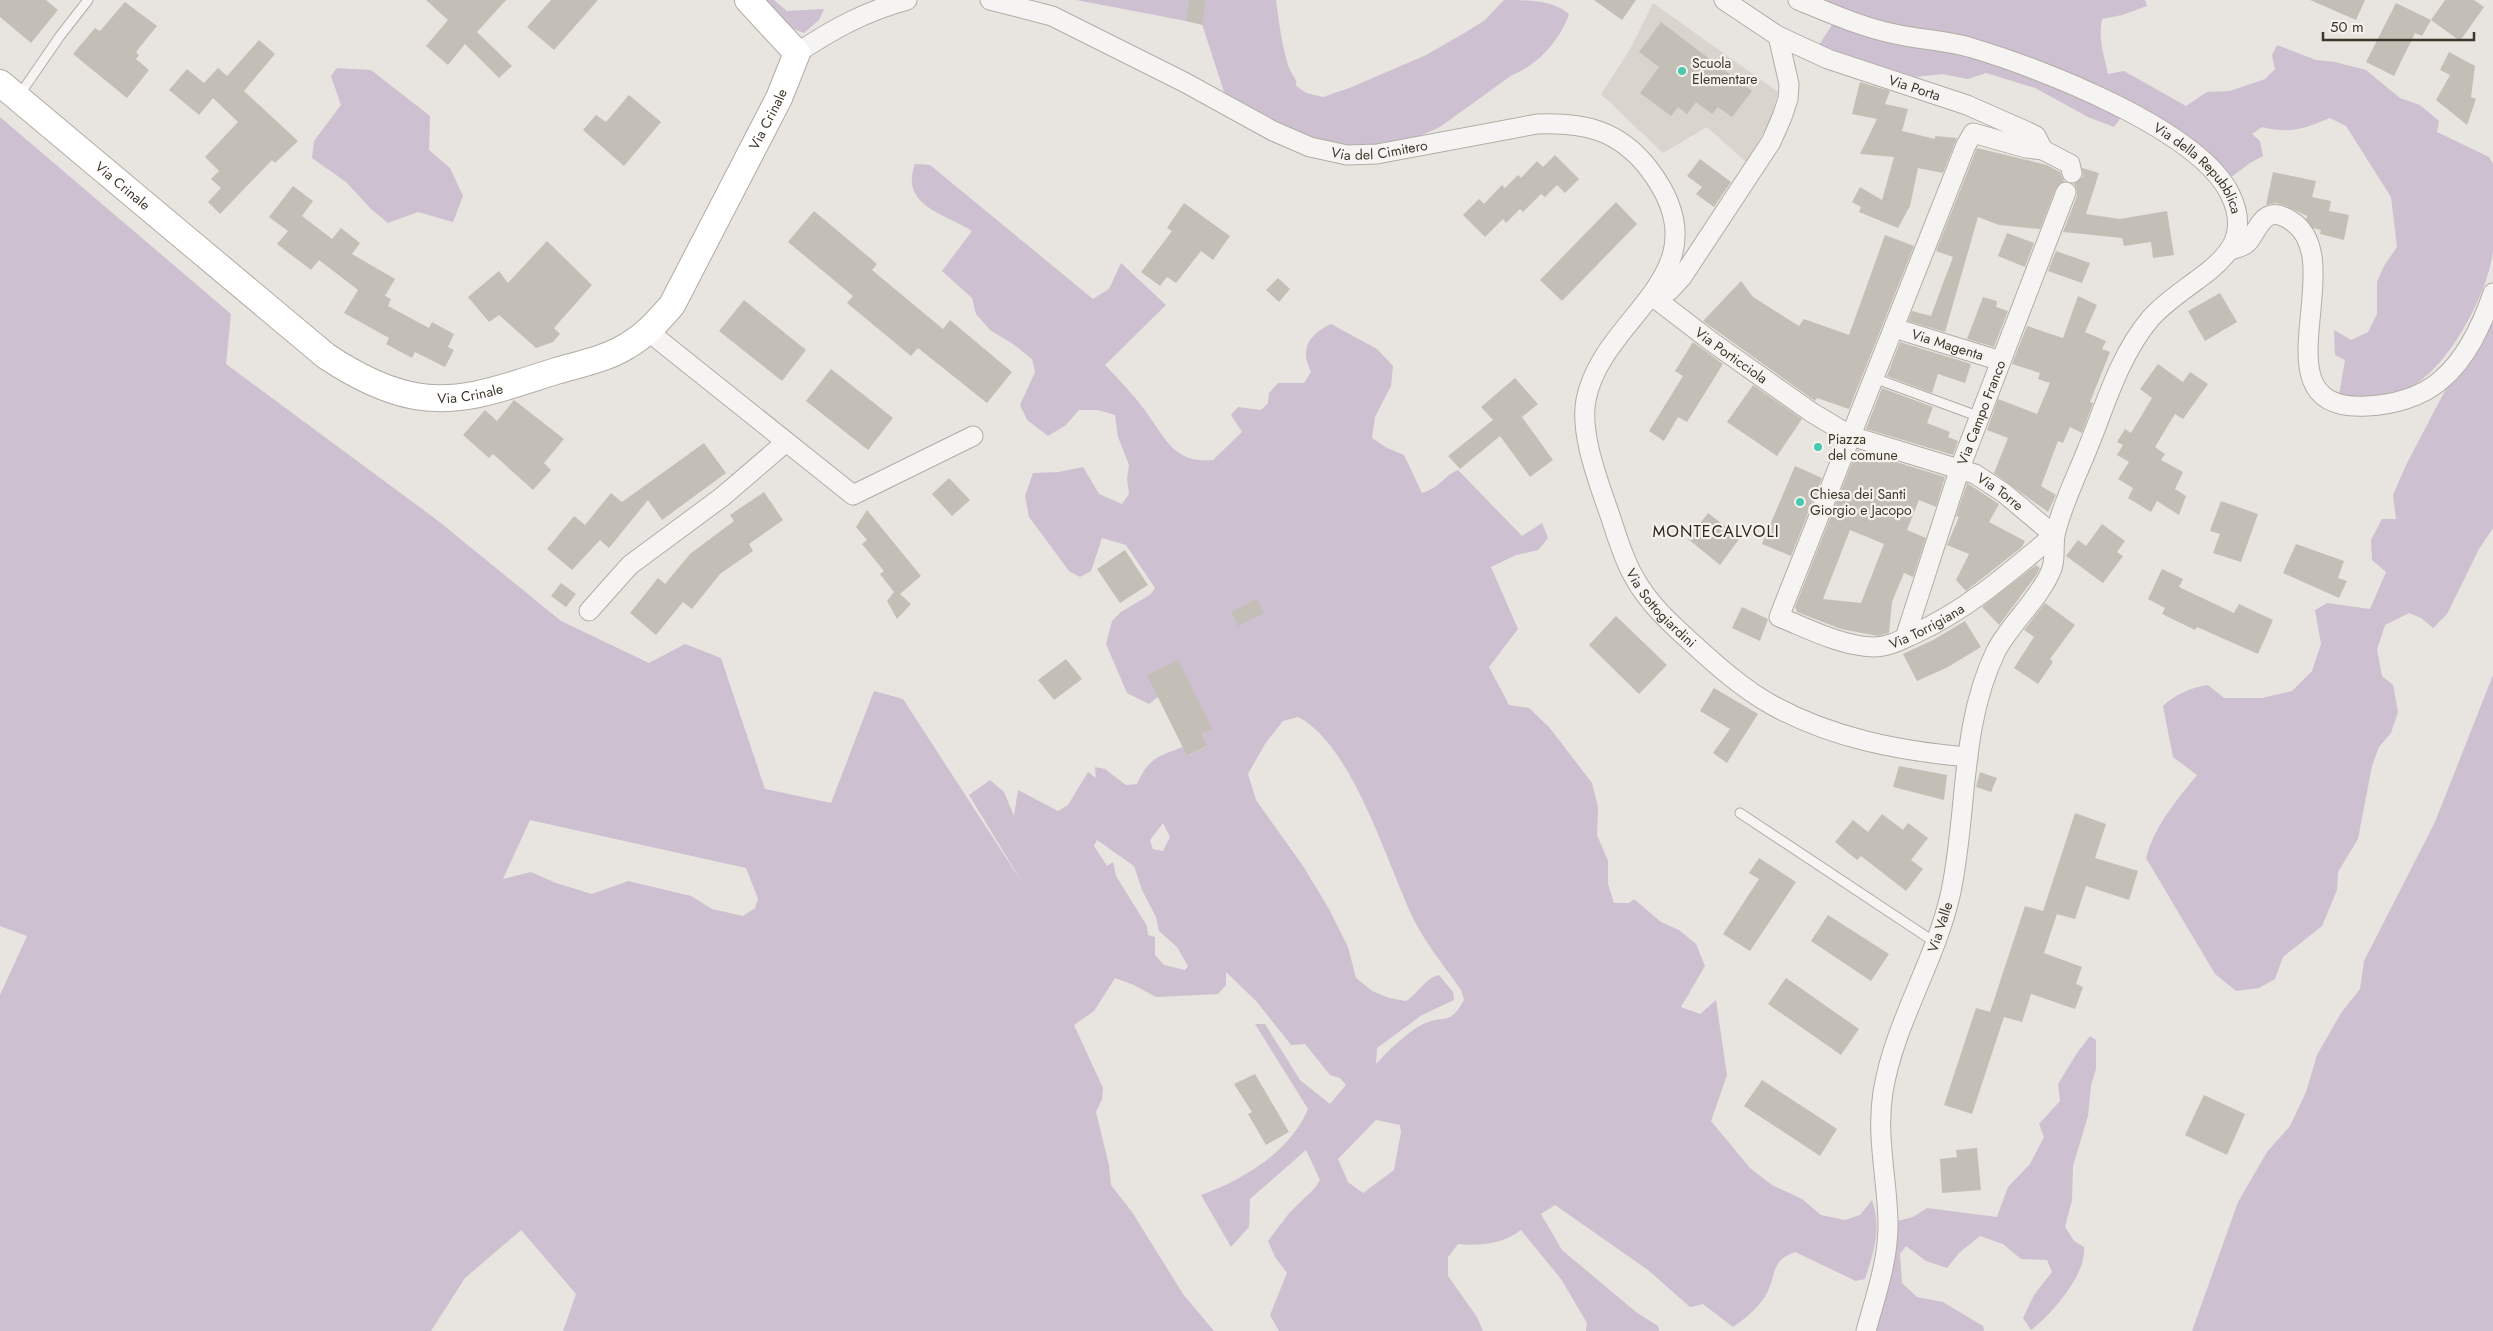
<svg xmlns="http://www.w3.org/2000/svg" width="2493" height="1331" viewBox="0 0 2493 1331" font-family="Jost,sans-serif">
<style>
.built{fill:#d9d4cd}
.green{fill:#cdc0d1;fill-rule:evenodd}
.building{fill:#c4bfb6;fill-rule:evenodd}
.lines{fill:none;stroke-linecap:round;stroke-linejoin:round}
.lane-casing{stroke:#b2aca5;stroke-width:11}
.street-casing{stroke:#b2aca5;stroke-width:21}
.secondary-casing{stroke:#b2aca5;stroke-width:28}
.lane{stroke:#f6f4f2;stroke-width:9}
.street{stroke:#f6f4f2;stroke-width:19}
.secondary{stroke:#fff;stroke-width:26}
.poi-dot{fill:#49c8b2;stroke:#f5f2ee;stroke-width:2}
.labels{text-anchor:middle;stroke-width:4.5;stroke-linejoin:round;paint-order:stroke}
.poi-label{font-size:14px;fill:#3e3629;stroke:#f5f2ee;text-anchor:start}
.street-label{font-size:14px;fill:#3e3629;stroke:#f5f2ee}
.quarter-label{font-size:16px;letter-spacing:1px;fill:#2f281b;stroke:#f5f2ee}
</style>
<rect width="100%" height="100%" fill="#e8e4df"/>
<!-- built -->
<path class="built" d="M1653,3L1778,92L1772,116L1747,163L1707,127L1663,153L1601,94L1629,51Z"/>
<!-- green -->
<g class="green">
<path d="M760,0H774L787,11L824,9L819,20L804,33L791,28Z"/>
<path d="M1076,0H1276C1279,23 1282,46 1289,68C1292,75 1297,78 1296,86L1306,93L1323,97L1352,87L1426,55L1466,32L1485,20L1504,0C1528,0 1553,0 1569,14C1561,39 1537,66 1512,75L1440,127L1401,144L1349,149L1324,144L1237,103L1224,92L1202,24Z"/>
<path d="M1818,0H2145L2147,6L2122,15L2102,19C2098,40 2104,55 2108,74L2124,71L2186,106L2207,92L2230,91L2265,79L2275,69L2272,55L2277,45L2316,60L2335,62L2366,70L2400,98L2420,105L2439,121L2437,132L2489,157L2493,164C2493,192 2493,223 2493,251C2488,295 2444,378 2400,392C2380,399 2359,397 2339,395L2345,360L2335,355L2334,330L2351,340L2368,332L2377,314V282L2384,266L2397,247L2391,197L2346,126L2330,118C2302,129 2292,134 2262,127L2252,134L2260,141L2263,156L2250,163L2230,178L2196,144L2130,105L2114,127L2088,117L2035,88L1986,73L1968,79L1942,74L1916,77L1819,45L1841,11Z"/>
<path d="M337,68L371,70L430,116L429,150L450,168L463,196L453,222L418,212L388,223L371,209L346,182L312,158L314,141L341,105L331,76Z"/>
<path d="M0,117L231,314L226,364L437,520L561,621L649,663L685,644L721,658L765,789L831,803L874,691L903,699L1025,887L969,795L990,780L1004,792L1014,816L1018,790L1058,811L1068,805L1088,772L1096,778L1095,767L1105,769L1126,785L1137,784C1148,759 1158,756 1183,747L1188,756L1207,746L1202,734L1211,729L1158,697L1149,704L1127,693L1106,644L1112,621L1121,612L1151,594L1155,588L1126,545L1102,538L1091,571L1080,577L1069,571L1029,517L1025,496L1033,473L1059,472L1083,467L1099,494L1122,504L1129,494L1127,479L1129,465L1118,437L1115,415L1098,410H1079L1066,425L1048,436L1027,420L1020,405L1035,372L1032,359L1013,344L990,330L976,314L972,298L942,271L972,231C946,214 899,206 915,164L930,165L1093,299L1109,289L1121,263L1166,305L1105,365C1118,379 1132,393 1144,409C1165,437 1173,464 1213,460L1242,432L1231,415L1238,407L1261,410L1268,403L1269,393L1278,383H1304L1311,372C1309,367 1305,358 1306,353C1306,339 1320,329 1331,324L1377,349L1393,366L1391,386L1375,417L1372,438L1387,448L1404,455L1422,493C1440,488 1442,477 1458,470L1522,536L1542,523L1548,538L1538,550L1516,555L1491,567L1518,629L1489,667L1509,705L1529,708L1549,727L1592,783L1598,807L1597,835L1608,861V884L1614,903H1629L1634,899L1661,922L1679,930L1696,944L1705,966L1681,1007L1700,1014L1716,1000L1727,1075L1711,1121L1750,1168L1772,1185L1802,1199L1821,1215L1845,1220L1860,1215L1872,1200C1882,1229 1874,1251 1865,1279L1856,1281L1795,1252C1771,1261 1777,1271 1768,1291C1761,1306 1746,1318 1733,1327L1703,1304L1690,1307L1648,1270L1555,1205L1541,1214L1562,1250L1636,1312L1658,1326L1659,1331H1586L1587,1323L1561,1279L1521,1230C1503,1244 1480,1246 1458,1244L1448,1257V1276L1477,1317L1483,1331H1279L1270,1315L1287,1273L1275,1257L1268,1241L1290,1212L1315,1188L1320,1180L1306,1150L1250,1199L1249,1227L1231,1247L1201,1195C1243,1180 1290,1152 1308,1109L1255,1024H1265L1300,1080L1330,1104L1346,1085L1340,1078L1330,1075L1305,1044L1291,1045L1257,1002L1226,972V985L1218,994L1156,997L1134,985L1115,978L1094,1011L1074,1025L1103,1088L1102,1099L1096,1112L1109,1165L1111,1185L1132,1212L1183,1294L1214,1331H563L576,1294L521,1230L465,1278L431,1331H0V995L27,936L0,926ZM1298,717C1353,745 1387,864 1414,920C1426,944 1445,967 1461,990L1464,1000C1449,1027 1445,1014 1423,1024C1406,1033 1389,1050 1376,1064L1377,1048L1422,1015L1454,1000L1453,992L1439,975C1425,978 1419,993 1406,1001L1389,998L1372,991L1356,978L1348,947L1329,909L1303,866L1256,800L1248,774L1265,744L1283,721ZM530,820L746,868L758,899L755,908L743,916L712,909L691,896L628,881L592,894L556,883L531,872L503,879ZM1163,823L1170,837L1163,851L1153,849L1150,840ZM1097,840L1134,866L1142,890L1156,917L1159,931L1177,947L1188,966L1185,970L1164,965L1155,955V937L1148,935L1147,926L1116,876L1113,862L1107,866L1094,846ZM1376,1120L1400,1125L1401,1132L1394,1170L1363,1193L1348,1182L1338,1159Z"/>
<path d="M2493,308V528L2479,549L2447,614L2433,628L2421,618L2409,613L2385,625L2377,649L2382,676L2393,685L2398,712L2391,733L2379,747L2372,766L2358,839L2338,872L2337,890L2322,926L2283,957L2275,979L2259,988L2236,991L2215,974L2146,858C2155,825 2176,801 2197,775L2173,757L2163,706C2176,694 2190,688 2208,685L2224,698H2262L2292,691L2312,671L2321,644L2315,610L2327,603L2370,609L2386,572L2372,560L2371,540L2382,519H2396L2393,495L2407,463L2447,387Z"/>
<path d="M2493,675V1331H2192L2238,1202L2267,1152L2290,1126L2306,1092L2317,1055L2341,1013L2360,989L2364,961L2435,822Z"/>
<path d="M2090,1036L2096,1040V1069L2091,1085L2088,1116L2073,1166L2072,1200L2065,1227L2074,1241L2084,1247C2087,1274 2052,1314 2031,1330L2023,1318L2034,1295L2052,1272L2047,1260L2021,1259L2003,1244L1980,1236L1959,1253L1947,1268L1926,1261L1906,1246L1900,1254L1902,1283L1917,1297L1943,1302L1983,1326L1984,1331H1872L1897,1221L1913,1217L1927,1208L1997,1217L2008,1187L2030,1164L2044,1137L2039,1124L2060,1101L2058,1084L2077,1053Z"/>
</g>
<!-- building -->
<g class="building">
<path d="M0,0H46L58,10L31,43L0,17Z"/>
<path d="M426,0H506L477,32L512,66L499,78L465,44L448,65L426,46L448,20Z"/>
<path d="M551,0H598L554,50L527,27Z"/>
<path d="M1189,0H1206L1202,25L1186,21Z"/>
<path d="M1594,0H1636L1622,20Z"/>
<path d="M2310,0H2365L2356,20Z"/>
<path d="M2445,0H2474L2484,7L2460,41L2431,20Z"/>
<path d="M125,2L157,26L136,52L139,55L136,59L149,70L127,98L73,54L95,28L100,31Z"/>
<path d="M2396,3L2431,20L2422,36L2415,33L2394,76L2366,62Z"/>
<path d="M1661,22L1752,91L1732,117L1718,107L1712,114L1696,102L1687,114L1678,107L1671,116L1640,93L1659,67L1639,52Z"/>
<path d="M259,40L275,54L244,91L298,141L275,163L272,160L220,214L208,202L221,188L211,179L219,171L205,157L238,122L213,98L199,115L169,90L187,69L204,83L218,68L227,76Z"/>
<path d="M2449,52L2475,66L2471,97L2476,99L2467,125L2436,100L2450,75L2440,70Z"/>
<path d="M1860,82L1890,91L1885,104L1908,109L1902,131L1935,139V136L1957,138L1943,173L1918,168L1910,206L1898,228L1859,212L1861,207L1852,202L1860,187L1882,200L1894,157L1860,154L1877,119L1852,114Z"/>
<path d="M629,95L661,122L624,166L583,130L596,115L606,122Z"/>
<path d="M1977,148L2047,165L2060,172L2064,181L2056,188L2040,229L1999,225L1978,217L1945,332L1908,321L1912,311L1931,316L1942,286L1953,257L1936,251Z"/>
<path d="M1555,155L1579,179L1565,193L1557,185L1545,197L1541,194L1523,212L1520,209L1506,223L1503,219L1485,237L1463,215L1479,199L1484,204L1502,185L1505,188L1518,175L1521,178L1537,161L1543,167Z"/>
<path d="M1700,159L1731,182L1714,207L1696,194L1702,187L1687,176Z"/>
<path d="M2082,168L2099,173L2086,214L2120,219L2167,211L2174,255L2153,258L2151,242L2124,246L2122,238L2063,232L2077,196V190L2074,184L2083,177Z"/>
<path d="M2273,172L2316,181L2312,197L2331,201L2329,211L2349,215L2344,240L2320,234L2321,230L2312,228L2306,221L2307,216L2286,206L2276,203L2266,205Z"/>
<path d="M293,186L313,201L302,216L332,239L341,228L360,243L352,254L395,279L385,296L391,299L388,306L429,328L432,322L454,334L448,347L454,350L445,367L415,352L412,358L386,344L389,338L344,313L358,290L319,260L311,270L277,244L288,231L269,217Z"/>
<path d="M1616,202L1637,224L1562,301L1540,280Z"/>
<path d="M1184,203L1230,236L1213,260L1201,251L1176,283L1167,277L1160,286L1141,272L1172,231L1167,228Z"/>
<path d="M814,211L877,264L872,270L943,329L950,320L1012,372L987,403L918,348L911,356L847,303L853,296L788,242Z"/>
<path d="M2007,233L2034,243L2025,267L1998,256Z"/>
<path d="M1885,235L1914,246L1849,409L1817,398L1815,401L1703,321L1741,281L1753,297L1799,326L1804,319L1849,335Z"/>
<path d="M547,241L592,285L554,328L560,334L553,342L536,348L499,315L489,322L468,297L499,271L508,283Z"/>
<path d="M2056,251L2090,263L2082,283L2048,271Z"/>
<path d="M1278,278L1290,289L1279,302L1266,290Z"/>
<path d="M2220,293L2237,322L2205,341L2188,311Z"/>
<path d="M2078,296L2097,305L2085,332L2106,341L2102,349L2110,352L2090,402L2093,403L2082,433L2070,427L2063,443L2058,441L2041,486L2056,495L2048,512L1994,473L2008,438L1987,430L1998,399L2037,414L2050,383L2038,379L2040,373L2012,364L2027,326L2063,338Z"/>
<path d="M1983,297L1997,301L1996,307L2008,311L1994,347L1967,339Z"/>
<path d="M744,300L806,350L782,381L719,331Z"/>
<path d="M1693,342L1723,364L1687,422L1678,417L1664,441L1649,431L1683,376L1675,371Z"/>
<path d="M1900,342L1971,364L1965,383L1938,374L1932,393L1887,376Z"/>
<path d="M2158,364L2183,382L2190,372L2208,384L2183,419L2175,414L2155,447L2165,454L2161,460L2183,472L2175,489L2186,496L2179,515L2157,501L2151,512L2128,498L2133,488L2118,479L2129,462L2117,455L2123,445L2117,442L2125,429L2131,433L2152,398L2140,389Z"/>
<path d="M831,369L893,418L868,450L806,401Z"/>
<path d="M1515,378L1538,404L1522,417L1553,460L1530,477L1500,436L1460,469L1448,456L1493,420L1481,407Z"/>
<path d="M1753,385L1802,419L1777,456L1727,422Z"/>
<path d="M1882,388L1933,407L1927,423L1950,432L1948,437L1958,441L1953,455L1866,429Z"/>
<path d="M514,400L564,439L544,463L551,470L533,490L493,454L489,458L463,435L485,410L497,421Z"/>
<path d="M704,443L726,473L662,520L648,500L609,548L600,540L572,570L547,549L574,516L585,525L611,493L622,502Z"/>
<path d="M1857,450L1945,477L1936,507L1919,500L1907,530L1926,538L1913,577L1904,573L1892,602L1889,633L1878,636L1841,629L1797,612L1795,607ZM1850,530L1884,544L1861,603L1823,599Z"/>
<path d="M1795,466L1822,478L1791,556L1762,544Z"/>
<path d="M949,478L970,500L952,516L932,494Z"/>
<path d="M1967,483L1999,504L1989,522L2025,541L2022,547L1966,591L1956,580L1969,554L1947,545L1959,517L1956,516Z"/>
<path d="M764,492L783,520L749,544L753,551L720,574L692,609L683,602L656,635L630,613L658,578L665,584L690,554L734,521L730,515Z"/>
<path d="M2221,501L2258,514L2241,562L2213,553L2220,534L2210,531Z"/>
<path d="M867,510L921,576L900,594L911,604L897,619L887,601L894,592L880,574L884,571L862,544L867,540L856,527Z"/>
<path d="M1708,513L1740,538L1720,565L1688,539Z"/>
<path d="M2102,524L2125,541L2117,552L2123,556L2103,583L2066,556L2078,540L2086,546Z"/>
<path d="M2296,544L2344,561L2338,578L2347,581L2339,598L2283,573Z"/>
<path d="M1125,550L1148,585L1120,603L1097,569Z"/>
<path d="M2036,565L2040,568L2035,577L1999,625L1982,607Z"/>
<path d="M2162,569L2183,579L2179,587L2234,613L2239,604L2273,620L2258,654L2197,627L2195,630L2162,614L2165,608L2148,599Z"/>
<path d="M561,583L576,594L566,607L551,596Z"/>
<path d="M1257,599L1264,613L1238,626L1231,612Z"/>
<path d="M2045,603L2075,625L2050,659L2053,662L2038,684L2014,668L2034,637L2024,630Z"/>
<path d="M1742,607L1768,619L1760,641L1732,628Z"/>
<path d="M1616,616L1667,665L1639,694L1589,645Z"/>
<path d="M1965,621L1981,647L1948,667L1917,681L1903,654L1933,640Z"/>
<path d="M1066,659L1082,679L1054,700L1038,680Z"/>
<path d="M1178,660L1212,729L1202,734L1207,746L1187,756L1147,675Z"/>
<path d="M1714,688L1758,714L1727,763L1713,753L1730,729L1700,711Z"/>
<path d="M1899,766L1947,775L1944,800L1893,787Z"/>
<path d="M1980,772L1997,778L1991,792L1976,787Z"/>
<path d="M2075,813L2106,824L2095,858L2138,871L2129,900L2086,886L2075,919L2046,911L2057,914L2044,953L2082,967L2076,984L2083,987L2075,1009L2031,994L2022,1022L2004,1017L1972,1114L1944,1105L1976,1008L1990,1012L2025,906L2043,911Z"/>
<path d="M1882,814L1903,830L1908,823L1928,838L1911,860L1923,869L1906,891L1861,856L1857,860L1835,842L1853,820L1868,832Z"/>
<path d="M1759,858L1796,882L1750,951L1723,934L1759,879L1749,873Z"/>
<path d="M1828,915L1889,954L1871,981L1811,941Z"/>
<path d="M1786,978L1859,1029L1841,1055L1768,1004Z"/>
<path d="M1255,1074L1289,1132L1266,1145L1248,1114L1252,1112L1234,1084Z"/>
<path d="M1762,1080L1837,1129L1820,1156L1744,1106Z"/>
<path d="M2204,1095L2245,1114L2227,1155L2185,1135Z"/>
<path d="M1977,1148L1981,1190L1942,1193L1940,1159L1957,1157L1956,1150Z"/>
</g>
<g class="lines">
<!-- lane casing -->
<g class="lane-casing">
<g id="lane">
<path d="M18,97L60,36L88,0"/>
<path d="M1874,378L1980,417"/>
<path d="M1740,813L1936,943"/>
</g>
</g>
<!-- street casing -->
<g class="street-casing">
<g id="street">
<path id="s1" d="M990,0L1052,16L1184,82L1273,131L1310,147L1347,155L1377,154L1537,124C1584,122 1619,130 1649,169C1729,274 1602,314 1586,400C1580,431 1596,475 1606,504C1615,528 1621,555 1634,577C1648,603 1670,623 1691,642C1716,665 1743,689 1772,705C1832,738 1899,751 1968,757"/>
<path id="s2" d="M1724,0L1778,36L1828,59L1967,105L2028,132L2036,136L2043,150L2070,164L2072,173"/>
<path id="s3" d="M1798,0C1830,13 1861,27 1895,34C1921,40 1947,40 1972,48C2040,68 2198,129 2230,194C2250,235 2228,258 2197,280C2181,292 2164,303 2150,319C2119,356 2105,406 2087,450C2076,477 2063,503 2056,531C2052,544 2057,560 2050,573C2038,600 2010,624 1996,651C1959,727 1968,816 1950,896C1934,964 1894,1024 1883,1092C1876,1136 1887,1178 1888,1221C1889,1258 1876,1295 1866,1331"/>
<path d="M797,53C833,29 866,11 907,0"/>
<path id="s4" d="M2043,150L2026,148L1973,133L1966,145L1779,617C1809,629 1841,646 1874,647C1888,647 1901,640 1914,634C1967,610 2010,572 2054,535"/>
<path d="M2231,250C2236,248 2244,247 2248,242C2260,227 2264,204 2290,220C2355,259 2250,413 2367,406C2392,405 2422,397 2441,380C2467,358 2482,325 2493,293"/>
<path id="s5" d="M1652,296L1712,342L1811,412L1851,436L1975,474L2004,493L2054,535"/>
<path d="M1652,296L1669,291L1682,277L1771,142L1782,117L1788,99L1789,84L1778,36"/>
<path id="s6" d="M1894,328L2001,361"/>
<path d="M649,332L853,495L973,436"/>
<path d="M589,611L630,565L722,497L786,442"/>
<path id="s7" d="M1905,638L1960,468L2066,192"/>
</g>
</g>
<!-- secondary casing -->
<g class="secondary-casing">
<g id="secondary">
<path id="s8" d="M0,83L326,356C353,374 382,390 415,396C463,405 511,385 556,371C580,364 606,359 627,346C646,335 658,321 672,305L779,98L797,53L748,0"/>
</g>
</g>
<!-- lane -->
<use href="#lane" class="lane"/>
<!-- street -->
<use href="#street" class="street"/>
<!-- secondary -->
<use href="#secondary" class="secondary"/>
</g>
<!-- markers -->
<g class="poi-dot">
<circle cx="1682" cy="71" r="5"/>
<circle cx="1818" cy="447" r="5"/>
<circle cx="1800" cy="502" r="5"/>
</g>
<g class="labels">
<!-- poi labels -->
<g class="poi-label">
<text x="1692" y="68">Scuola<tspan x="1692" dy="16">Elementare</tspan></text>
<text x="1828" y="444">Piazza<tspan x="1828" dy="16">del comune</tspan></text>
<text x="1810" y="499">Chiesa dei Santi<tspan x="1810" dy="16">Giorgio e Jacopo</tspan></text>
</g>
<!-- street labels -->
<g class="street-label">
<text dy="5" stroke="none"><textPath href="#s2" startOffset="211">Via Porta</textPath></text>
<text dy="5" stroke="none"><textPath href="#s8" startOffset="1014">Via Crinale</textPath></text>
<text dy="5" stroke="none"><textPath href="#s1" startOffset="424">Via del Cimitero</textPath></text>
<text dy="5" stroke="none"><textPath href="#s3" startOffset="442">Via della Repubblica</textPath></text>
<text dy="5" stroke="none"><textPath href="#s8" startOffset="160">Via Crinale</textPath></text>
<text dy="5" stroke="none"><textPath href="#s6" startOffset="56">Via Magenta</textPath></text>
<text dy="5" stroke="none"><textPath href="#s5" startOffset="99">Via Porticciola</textPath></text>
<text dy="5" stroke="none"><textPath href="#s8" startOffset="579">Via Crinale</textPath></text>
<text dy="5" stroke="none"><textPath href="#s7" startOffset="238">Via Campo Franco</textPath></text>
<text dy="5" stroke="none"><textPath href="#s5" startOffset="404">Via Torre</textPath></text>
<text dy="5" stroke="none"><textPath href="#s1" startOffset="1200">Via Sottogiardini</textPath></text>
<text dy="5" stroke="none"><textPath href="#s4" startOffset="751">Via Torrigiana</textPath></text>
<text transform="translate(1940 927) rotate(-72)" y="5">Via Valle</text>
</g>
<!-- quarter labels -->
<g class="quarter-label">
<text x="1716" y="537">MONTECALVOLI</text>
</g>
</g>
<!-- scale -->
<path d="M2323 32v8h151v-8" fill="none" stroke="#3e3629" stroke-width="2.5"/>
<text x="2330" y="32" font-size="15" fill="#3e3629" stroke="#f5f2ee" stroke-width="4" paint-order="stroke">50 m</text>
</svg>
